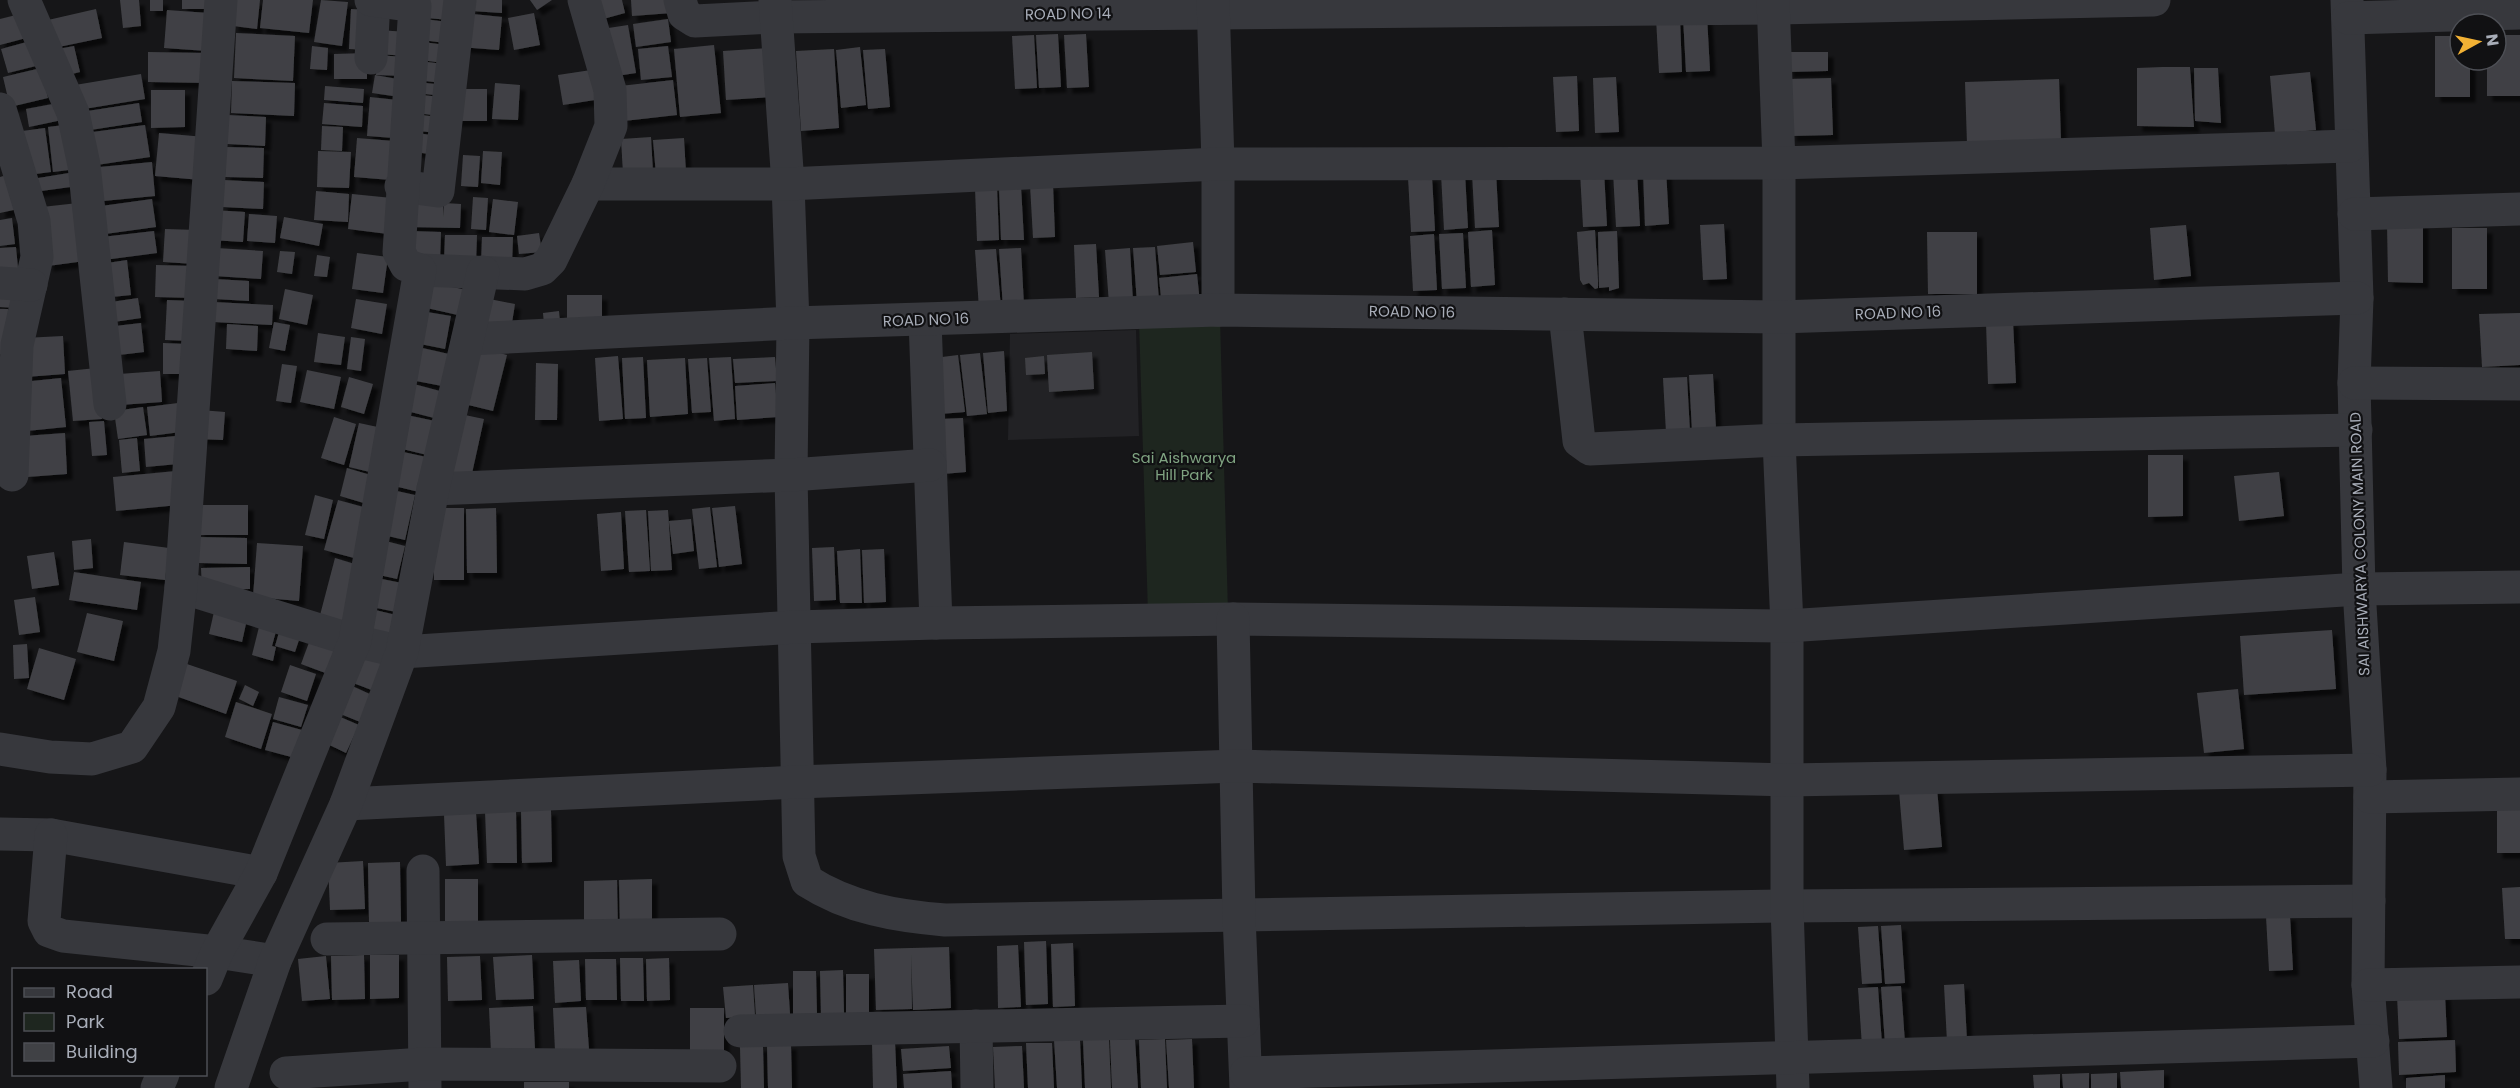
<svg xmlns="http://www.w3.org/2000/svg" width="2520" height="1088" viewBox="0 0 2520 1088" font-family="Poppins,sans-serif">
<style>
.built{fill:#222225}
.green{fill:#1e261f}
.building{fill:#404145;filter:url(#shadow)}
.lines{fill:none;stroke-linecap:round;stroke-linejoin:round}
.minor{stroke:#37383d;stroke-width:33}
.labels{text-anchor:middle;stroke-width:4.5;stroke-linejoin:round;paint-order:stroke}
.street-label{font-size:15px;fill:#a8adb8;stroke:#111113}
.park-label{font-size:15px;fill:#7fa381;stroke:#111113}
</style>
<defs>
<filter id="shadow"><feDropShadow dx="5.5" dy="5.5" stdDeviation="1.5" flood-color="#0009"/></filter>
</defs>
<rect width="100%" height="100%" fill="#161618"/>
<!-- built -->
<path class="built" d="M1136,330L1139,436L1008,440L1010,334Z"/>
<!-- green -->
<path class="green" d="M1220,318L1228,612L1148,614L1139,321Z"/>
<!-- building -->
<g class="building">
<path d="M120,0H139L141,26L123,28Z"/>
<rect x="150" y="0" width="13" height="11"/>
<rect x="182" y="0" width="28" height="9"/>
<path d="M235,0H260L257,29L233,26Z"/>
<path d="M263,0H313L309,33L260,28Z"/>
<path d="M321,0L348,2L342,46L314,42Z"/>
<path d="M427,0H455L450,20L426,18Z"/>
<path d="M471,0H502V13L471,11Z"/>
<path d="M530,0H552L537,10Z"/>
<path d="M591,0H622L625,13L596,21Z"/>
<path d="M631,0H671L672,13L632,16Z"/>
<path d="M96,9L102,38L54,48L48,20Z"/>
<path d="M351,9L370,10L368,50L349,49Z"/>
<path d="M167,10L209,13L207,51L164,48Z"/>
<path d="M24,13L30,37L0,45V19Z"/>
<path d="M463,13L502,17L499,50L459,47Z"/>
<path d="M534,13L540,45L514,50L508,18Z"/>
<path d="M1707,16L1710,71L1686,72L1683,17Z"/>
<path d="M1680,17L1682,72L1659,73L1656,18Z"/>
<path d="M424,19L448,22L445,43L422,40Z"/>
<path d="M668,19L671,42L636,47L633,24Z"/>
<path d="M628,25L636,73L610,77L602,29Z"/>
<path d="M379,30L407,32L406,56L378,54Z"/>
<path d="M236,33L295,36L293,81L234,78Z"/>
<path d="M1058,34L1061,87L1039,88L1036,35Z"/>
<path d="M1086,34L1089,87L1067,88L1064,35Z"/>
<path d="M1034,35L1037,88L1015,89L1012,36Z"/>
<path d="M2496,35H2520V96H2487V60H2496Z"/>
<path d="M2435,36H2460V60H2470V97H2435Z"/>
<path d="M34,40L40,65L8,73L1,49Z"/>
<path d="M423,42L446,45L443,63L421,60Z"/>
<path d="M714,45L721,113L680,117L674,49Z"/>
<path d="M74,46L80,72L64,76L58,49Z"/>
<path d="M312,46L328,48L327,70L310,69Z"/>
<path d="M668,46L672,77L641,80L638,49Z"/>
<path d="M860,47L866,105L841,108L836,50Z"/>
<path d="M768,48L771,97L726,100L723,51Z"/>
<path d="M834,49L839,128L801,131L796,51Z"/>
<path d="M885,49L890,107L868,109L863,50Z"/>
<path d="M148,52L208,53V83L148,82Z"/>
<path d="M1788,52H1828V71L1788,72Z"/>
<path d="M367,53V79H334V54Z"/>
<path d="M377,55L405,57L404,76L376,75Z"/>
<path d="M419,61L444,64L442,83L417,80Z"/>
<path d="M2163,67H2190L2194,127L2137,126V68Z"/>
<path d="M41,68L48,98L10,107L3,77Z"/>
<path d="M2194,68H2218L2221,123L2195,121Z"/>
<path d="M591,70L595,100L563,105L558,75Z"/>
<path d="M2310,72L2316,130L2275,134L2270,76Z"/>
<path d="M141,74L145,99L78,110L75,85Z"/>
<path d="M375,75L403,80L400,97L372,93Z"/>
<path d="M1577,76L1579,131L1556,132L1553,77Z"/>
<path d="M1616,77L1619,132L1595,133L1593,78Z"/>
<path d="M1831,78L1833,135L1791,136L1789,79Z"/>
<path d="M2059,79L2061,141L1967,144L1965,82Z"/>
<path d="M673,80L677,115L624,121L620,86Z"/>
<path d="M232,81L295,83L294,116L231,113Z"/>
<path d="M417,82L435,84L434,95L416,93Z"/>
<path d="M495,83L520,85L518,120L492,119Z"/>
<path d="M325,86L364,89L363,103L324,100Z"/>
<path d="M456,89H487V121H455Z"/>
<path d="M151,90H185V127L151,128Z"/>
<path d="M412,94L441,97L439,116L410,112Z"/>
<path d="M370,97L397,100L394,138L367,136Z"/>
<path d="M58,103L62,120L29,127L26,109Z"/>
<path d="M139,103L142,122L84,131L81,112Z"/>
<path d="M324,103L363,106L362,127L322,124Z"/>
<path d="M412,114L439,117L437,133L410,130Z"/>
<path d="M228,115L266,117L265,146L227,144Z"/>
<path d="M72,124L77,169L53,172L48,127Z"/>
<path d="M145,125L150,157L90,166L85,133Z"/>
<path d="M322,126L343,127L342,151L321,150Z"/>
<path d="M45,128L51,172L28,175L22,131Z"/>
<path d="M410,132L438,136L436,155L408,151Z"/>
<path d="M159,133L205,137L201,180L155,176Z"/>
<path d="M651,137L653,172L623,174L621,139Z"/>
<path d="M357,138L394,141L391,180L354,177Z"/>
<path d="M684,138L686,173L656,175L653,140Z"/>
<path d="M226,147L264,148L263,178L225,177Z"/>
<path d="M318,151L351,152L349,188L317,187Z"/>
<path d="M483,151L502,152L500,185L481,183Z"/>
<path d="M463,155L480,156L478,187L461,186Z"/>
<path d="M152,162L155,196L93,202L89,168Z"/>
<path d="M1666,169L1669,224L1645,226L1643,171Z"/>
<path d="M1604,171L1607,226L1583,227L1580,172Z"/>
<path d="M1637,171L1640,226L1616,227L1613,172Z"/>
<path d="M75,172L78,186L34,192L32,179Z"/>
<path d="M1496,172L1499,227L1475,228L1472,173Z"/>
<path d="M1465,173L1468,228L1444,230L1441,174Z"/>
<path d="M10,174L18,209L0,213V177Z"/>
<path d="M1432,176L1435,231L1411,232L1408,177Z"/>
<path d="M224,180L264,182L263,209L222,207Z"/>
<path d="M1053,184L1055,237L1033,238L1030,185Z"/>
<path d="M1021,186L1024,240H1001L999,188Z"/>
<path d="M997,187L999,240L977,241L975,188Z"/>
<path d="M316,191L349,194L348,222L314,220Z"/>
<path d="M352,194L392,198L388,234L348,229Z"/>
<path d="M408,195L443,196V217L444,203L461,204L460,228L407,227Z"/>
<path d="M473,197L488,198L486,230L471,229Z"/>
<path d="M152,199L156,227L98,235L94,207Z"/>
<path d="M493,199L518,202L514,235L489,232Z"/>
<path d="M78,203L85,261L48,266L42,207Z"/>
<path d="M213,210L245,212L243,242L211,240Z"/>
<path d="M249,214L277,216L275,243L247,241Z"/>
<path d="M284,217L323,224L319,246L280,238Z"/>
<path d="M12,218L15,244L0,246V220Z"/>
<path d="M2387,222H2423V283L2388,282Z"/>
<path d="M1724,224L1727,279L1703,280L1700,225Z"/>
<path d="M2186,225L2191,276L2154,280L2150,228Z"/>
<rect x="2452" y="228" width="35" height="61"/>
<path d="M165,229L197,230L195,264L163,262Z"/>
<path d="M1492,230L1495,285L1471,287L1468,232Z"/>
<path d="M1595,230L1598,281V288L1595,289L1589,283L1583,285L1580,280L1577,232Z"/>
<path d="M154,231L157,253L104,260L102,237Z"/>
<path d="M411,231L441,232L440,262L410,261Z"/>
<path d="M1617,231L1619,288L1609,291V287L1599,288L1598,232Z"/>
<path d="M1927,232H1977V294H1928Z"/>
<path d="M539,233L542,252L519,254L517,236Z"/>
<path d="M1463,233L1466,288L1442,289L1439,234Z"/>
<path d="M1434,234L1437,290L1413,291L1410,236Z"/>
<path d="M445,235H477L476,263L444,262Z"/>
<path d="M482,237H513L512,266L481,265Z"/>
<path d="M1193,242L1196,272L1160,275L1157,246Z"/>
<path d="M1096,244L1099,297L1076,298L1074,245Z"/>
<path d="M16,247L18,268L0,270V248Z"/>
<path d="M1155,247L1159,301L1137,303L1133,248Z"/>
<path d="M216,248L263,251L261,279L214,276Z"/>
<path d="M1021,248L1024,306L1003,308L999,249Z"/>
<path d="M1130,248L1133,302L1109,304L1105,250Z"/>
<path d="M996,249L1001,308L979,309L975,250Z"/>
<path d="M280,251L295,252L292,274L277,272Z"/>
<path d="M357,253L388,257L383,293L352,289Z"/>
<path d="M317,255L330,257L327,277L314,276Z"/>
<path d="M127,260L131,295L112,297L107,263Z"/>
<path d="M156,265L195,266L194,298L155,297Z"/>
<path d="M1197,274L1200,303L1162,307L1159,278Z"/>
<path d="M215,279L249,281V301L214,299Z"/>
<path d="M423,281L467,290L462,316L418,306Z"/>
<path d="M285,289L313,295L307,325L279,319Z"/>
<path d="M0,291L16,292V308L0,307Z"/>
<rect x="567" y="295" width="35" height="32"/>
<path d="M138,298L141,318L114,322L111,302Z"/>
<path d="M484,298L515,304L511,329L480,324Z"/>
<path d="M356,299L387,304L382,334L351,328Z"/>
<path d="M167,300L194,301L191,341L165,340Z"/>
<path d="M214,302L273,305L272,325L213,322Z"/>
<path d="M0,309H8L7,355L0,354Z"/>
<path d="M421,311L451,316L445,349L415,343Z"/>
<path d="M559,311L561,333L545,335L543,313Z"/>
<path d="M2520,313V365L2482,367L2479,314Z"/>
<path d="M2013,321L2016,383L1988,384L1986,322Z"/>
<path d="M274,322L290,325L285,351L269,348Z"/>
<path d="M141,323L144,352L119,355L115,326Z"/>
<path d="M227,324L258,326L257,351L226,349Z"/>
<path d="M318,333L345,337L341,365L314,362Z"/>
<path d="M63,336L65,374L26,377L24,338Z"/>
<path d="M351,337L365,339L361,371L347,369Z"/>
<path d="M163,343L187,344V374H163Z"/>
<path d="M473,346L507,355L493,411L460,403Z"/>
<path d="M418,347L449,354L442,386L411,380Z"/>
<path d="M1004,351L1007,411L988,413L983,353Z"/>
<path d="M1092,352L1094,389L1049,392L1047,355Z"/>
<path d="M980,353L987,414L967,416L960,355Z"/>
<path d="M958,355L965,412L940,414L934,358Z"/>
<path d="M618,356L623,419L599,421L595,358Z"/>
<path d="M1044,356L1045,374L1026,375L1025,358Z"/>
<path d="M643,357L646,418L625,419L622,358Z"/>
<path d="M731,357L735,419L714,421L709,358Z"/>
<path d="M775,357L777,381L735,383L733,359Z"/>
<path d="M685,358L688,414L650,417L647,360Z"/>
<path d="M707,358L711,412L692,413L688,359Z"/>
<path d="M536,363L558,364L557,420H535Z"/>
<path d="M282,364L297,366L291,403L276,401Z"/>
<path d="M96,368L102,419L73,421L68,371Z"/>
<path d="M307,370L341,377L334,409L300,402Z"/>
<path d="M160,371L162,402L120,405L119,374Z"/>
<path d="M1713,374L1716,429L1692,431L1689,375Z"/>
<path d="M349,377L373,384L364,414L341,407Z"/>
<path d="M1687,377L1690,432L1666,433L1663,378Z"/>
<path d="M61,378L66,427L27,431L22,382Z"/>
<path d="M410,383L440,391L434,418L403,410Z"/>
<path d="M775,383L778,417L737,420L735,386Z"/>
<path d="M178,403L181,432L150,436L147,407Z"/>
<path d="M143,407L147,435L118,439L114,411Z"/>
<path d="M200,410L225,412L223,440L198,439Z"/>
<path d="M402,414L435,421L427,455L394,447Z"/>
<path d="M460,414L484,419L471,478L447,473Z"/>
<path d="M334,417L356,424L344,465L321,458Z"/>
<path d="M963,418L966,472L943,474L940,419Z"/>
<path d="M104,421L107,455L92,456L89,422Z"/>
<path d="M359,423L387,429L378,474L349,467Z"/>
<path d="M65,433L67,474L27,477L24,436Z"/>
<path d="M176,436L178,464L146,467L144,439Z"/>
<path d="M137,438L140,471L122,473L119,440Z"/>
<path d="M394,450L431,458L423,493L386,484Z"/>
<path d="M2148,455H2183V516L2148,517Z"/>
<path d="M347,468L374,476L367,504L340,496Z"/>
<path d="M176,471L179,505L116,511L113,477Z"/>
<path d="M2279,472L2284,516L2239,521L2234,476Z"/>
<path d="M388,489L415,495L405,540L379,534Z"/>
<path d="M315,495L333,500L324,539L305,535Z"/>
<path d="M338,500L367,508L354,558L324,550Z"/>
<rect x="199" y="505" width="49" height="30"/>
<path d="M735,506L742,564L719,567L712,508Z"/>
<path d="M710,507L717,567L699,569L692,509Z"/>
<rect x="434" y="508" width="30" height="72"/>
<path d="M496,508L497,573H467L466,509Z"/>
<path d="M646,510L650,571L629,572L625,511Z"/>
<path d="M668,510L672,570L651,571L648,511Z"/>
<path d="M621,512L624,569L601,571L597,514Z"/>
<path d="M691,519L694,551L673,554L669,521Z"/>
<path d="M199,537L247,538V564L198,563Z"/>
<path d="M91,539L93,568L74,570L72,541Z"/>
<path d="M378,539L405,546L397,579L370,573Z"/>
<path d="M124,542L169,548L165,580L120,575Z"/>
<path d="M257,543L303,546L299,601L253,597Z"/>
<path d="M834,547L836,600L814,601L812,548Z"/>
<path d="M860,549L862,603H840L837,551Z"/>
<path d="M884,549L886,602L864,603L862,550Z"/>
<path d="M54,552L59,585L32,589L27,556Z"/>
<path d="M335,558L358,565L342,625L319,619Z"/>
<path d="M250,567V589L202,590L201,568Z"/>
<path d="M74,572L141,582L137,610L69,600Z"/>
<path d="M372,577L402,583L396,612L367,606Z"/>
<path d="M35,597L40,632L19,635L14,600Z"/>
<path d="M216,603L249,610L242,642L209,634Z"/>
<path d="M367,608L396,615L390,641L362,634Z"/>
<path d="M87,613L123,621L114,661L77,652Z"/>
<path d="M261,619L278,624L272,646L276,647L273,661L252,655Z"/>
<path d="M282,622L303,628L295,652L275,646Z"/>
<path d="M2332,630L2336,689L2244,695L2240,636Z"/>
<path d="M311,637L338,646L328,674L301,664Z"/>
<path d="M27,644L29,678L14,679L13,645Z"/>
<path d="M360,647L387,657L374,691L348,681Z"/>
<path d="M39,648L76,659L64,700L27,689Z"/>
<path d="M184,663L237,681L226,714L173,695Z"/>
<path d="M290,665L316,674L307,701L281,692Z"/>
<path d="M245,685L259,692L253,706L239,699Z"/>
<path d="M350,685L372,695L360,722L338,713Z"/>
<path d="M2238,689L2244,749L2204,753L2197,693Z"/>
<path d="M279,697L308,705L301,727L273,719Z"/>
<path d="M236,702L272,714L261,749L225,737Z"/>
<path d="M331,713L359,725L346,753L319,740Z"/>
<path d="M273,722L302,730L295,758L265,750Z"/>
<path d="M1937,788L1942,847L1904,850L1899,791Z"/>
<rect x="2497" y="801" width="23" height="52"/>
<path d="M516,810L517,863H487L485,811Z"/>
<path d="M521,810H551L552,862L522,863Z"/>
<path d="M476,812L479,864L446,866L444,814Z"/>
<path d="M363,861L365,909L330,910L328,863Z"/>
<path d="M400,862L401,922L369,923L368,863Z"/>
<path d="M445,879H478V926L445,927Z"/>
<path d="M652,879V930L620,931L619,880Z"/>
<path d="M617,880L618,930L584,931V881Z"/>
<path d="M2520,887V939H2505L2502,888Z"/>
<path d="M2290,915L2293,970L2269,971L2266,916Z"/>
<path d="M1901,925L1905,983L1885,984L1881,926Z"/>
<path d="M1878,926L1882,983L1862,984L1858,927Z"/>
<path d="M1046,941L1048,1004L1026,1005L1024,942Z"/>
<path d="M1073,943L1075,1006L1053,1007L1051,944Z"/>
<path d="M1018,945L1021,1007L998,1008L997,946Z"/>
<path d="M949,947L951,1008L913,1010L911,954L912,1009L876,1010L874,949Z"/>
<path d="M364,955L365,999L332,1000L331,956Z"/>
<path d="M370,955H399V998L370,999Z"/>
<path d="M532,955L534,999L496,1000L493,957Z"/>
<path d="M326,956L330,999L302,1001L298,959Z"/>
<path d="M480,956L482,1000L448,1001L447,957Z"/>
<path d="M620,958H643L644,1001H621Z"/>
<path d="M669,958L670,1000L647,1001L646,959Z"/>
<path d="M585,959H616L617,1000H586Z"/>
<path d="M579,960L581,1001L555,1003L553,961Z"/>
<path d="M843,970L844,1014L821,1015L820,971Z"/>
<path d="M793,971H816L817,1015H793Z"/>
<rect x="846" y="974" width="23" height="44"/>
<path d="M788,983L790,1014L756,1016L754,985Z"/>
<path d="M1964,984L1967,1041L1947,1042L1944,985Z"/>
<path d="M753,985L755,1016L726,1018L723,987Z"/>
<path d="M1901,986L1905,1043L1885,1044L1881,987Z"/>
<path d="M1878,987L1882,1044L1862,1046L1858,988Z"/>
<path d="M2445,994L2447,1037L2399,1039L2397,995Z"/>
<path d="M533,1006L535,1050L491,1053L489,1008Z"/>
<path d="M586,1007L589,1050L555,1051L553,1008Z"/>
<rect x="690" y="1008" width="34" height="51"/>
<path d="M1080,1039L1082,1088H1057L1054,1040Z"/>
<path d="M1109,1039L1111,1088H1085L1083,1040Z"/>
<path d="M1135,1039L1138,1088H1112L1110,1040Z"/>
<path d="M1165,1039L1167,1088H1141L1139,1040Z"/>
<path d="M1192,1039L1194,1088H1169L1166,1040Z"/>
<path d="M2455,1040L2456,1072L2399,1075L2398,1042Z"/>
<path d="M895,1041L897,1088H873L872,1042Z"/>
<path d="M1026,1043H1052L1054,1088H1028Z"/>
<path d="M791,1044L792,1088H768L767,1045Z"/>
<path d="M763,1046L764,1088H741L740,1047Z"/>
<path d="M949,1046L951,1068L903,1071L901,1049Z"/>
<path d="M1022,1046L1024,1088H995L993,1047Z"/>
<path d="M2164,1070V1088H2121L2120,1072Z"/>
<path d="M951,1071L952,1088H904L903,1074Z"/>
<path d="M2089,1073V1088H2063L2062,1074Z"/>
<path d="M2117,1073V1088H2091V1074Z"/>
<path d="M2060,1074V1088H2034L2033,1075Z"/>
<path d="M2445,1075V1088H2406V1078Z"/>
<rect x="524" y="1082" width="45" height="6"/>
</g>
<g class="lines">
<!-- minor -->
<g class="minor">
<path d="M24,0L73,113L84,165L110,404"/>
<path d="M680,0L684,14L695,21L774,17L1773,8L2154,0"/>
<path d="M775,0L788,184L793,323L791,475L799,856L807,881C849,908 896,916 945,920L1787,906L2369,901"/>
<path d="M1213,0L1218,164V310"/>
<path d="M1773,0L1779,163V440L1787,626V906L1793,1088"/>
<path d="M2347,0L2357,298L2354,383L2359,589L2370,770L2368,985L2376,1088"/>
<path d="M2348,18L2520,13"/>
<path d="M371,58L374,0"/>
<path d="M0,109L34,221L37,257L17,345L12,475"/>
<path d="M588,184H788L1218,164L1779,163L2350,146"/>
<path d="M401,186L438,191L460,0"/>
<path d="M2354,214L2520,209"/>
<path d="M420,270L525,274L542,269L551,260L588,184L611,126L610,90L584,0"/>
<path d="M0,283L31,285"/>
<path d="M1565,314L1579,441L1590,449L1779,440L2356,430"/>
<path d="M925,320L936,623"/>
<path d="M468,339L793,323L1218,310L1779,317L2357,298"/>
<path d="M2354,383L2520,384"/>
<path d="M433,489L791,475L930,465"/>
<path d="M181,587L355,641L402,652L795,627L936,623L1233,619L1787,626L2359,589L2520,587"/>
<path d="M1233,619L1239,915L1246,1088"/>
<path d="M0,749L50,757L92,759L132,747L159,707L174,651L181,587L221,0"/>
<path d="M2370,797L2520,794"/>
<path d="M346,804L797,782L1237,766L1788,780L2370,770"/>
<path d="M0,834L51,835L261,873"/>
<path d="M51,835L44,921L49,931L63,936L217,952L275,961"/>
<path d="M423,871L425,1088"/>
<path d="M327,939L720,934"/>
<path d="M206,979L217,952L261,873L355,641L420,270L406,265L399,252L415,6L371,0"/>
<path d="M2368,985L2520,982"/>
<path d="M976,1026L977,1088"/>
<path d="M740,1031L1243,1021"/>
<path d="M286,1073L424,1064L720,1066"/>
<path d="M1246,1073L2373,1041"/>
<path d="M157,1088L163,1074"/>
<path d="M231,1088L275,961L346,804L402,652L433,489L483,272"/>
</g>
</g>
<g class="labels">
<!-- street labels -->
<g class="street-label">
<text transform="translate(1068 14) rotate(-1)" y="5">ROAD NO 14</text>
<text transform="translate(1412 312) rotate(1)" y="5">ROAD NO 16</text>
<text transform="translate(1898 313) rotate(-2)" y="5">ROAD NO 16</text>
<text transform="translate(926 320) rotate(-2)" y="5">ROAD NO 16</text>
<text transform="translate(2360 544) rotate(-92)" y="5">SAI AISHWARYA COLONY MAIN ROAD</text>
</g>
<!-- park labels -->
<g class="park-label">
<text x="1184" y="463">Sai Aishwarya<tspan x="1184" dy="17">Hill Park</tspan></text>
</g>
</g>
<!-- legend -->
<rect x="12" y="968" width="195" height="108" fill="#111113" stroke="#4d4f55" stroke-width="1.5"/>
<rect x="24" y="988" width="30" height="9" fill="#37383d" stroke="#4d4f55" stroke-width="1.5"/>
<text x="66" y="998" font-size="18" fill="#a8adb8">Road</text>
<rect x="24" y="1013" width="30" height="18" fill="#1e261f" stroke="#4d4f55" stroke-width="1.5"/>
<text x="66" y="1028" font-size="18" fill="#a8adb8">Park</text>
<rect x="24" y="1043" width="30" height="18" fill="#404145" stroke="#4d4f55" stroke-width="1.5"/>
<text x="66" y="1058" font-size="18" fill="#a8adb8">Building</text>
<!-- north arrow -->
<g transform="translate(2478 42) rotate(82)"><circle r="28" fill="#111113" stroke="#4d4f55" stroke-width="1.5"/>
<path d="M0-4.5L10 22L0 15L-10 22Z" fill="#f2b134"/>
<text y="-9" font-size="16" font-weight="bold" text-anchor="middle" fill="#a8adb8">N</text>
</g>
</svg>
